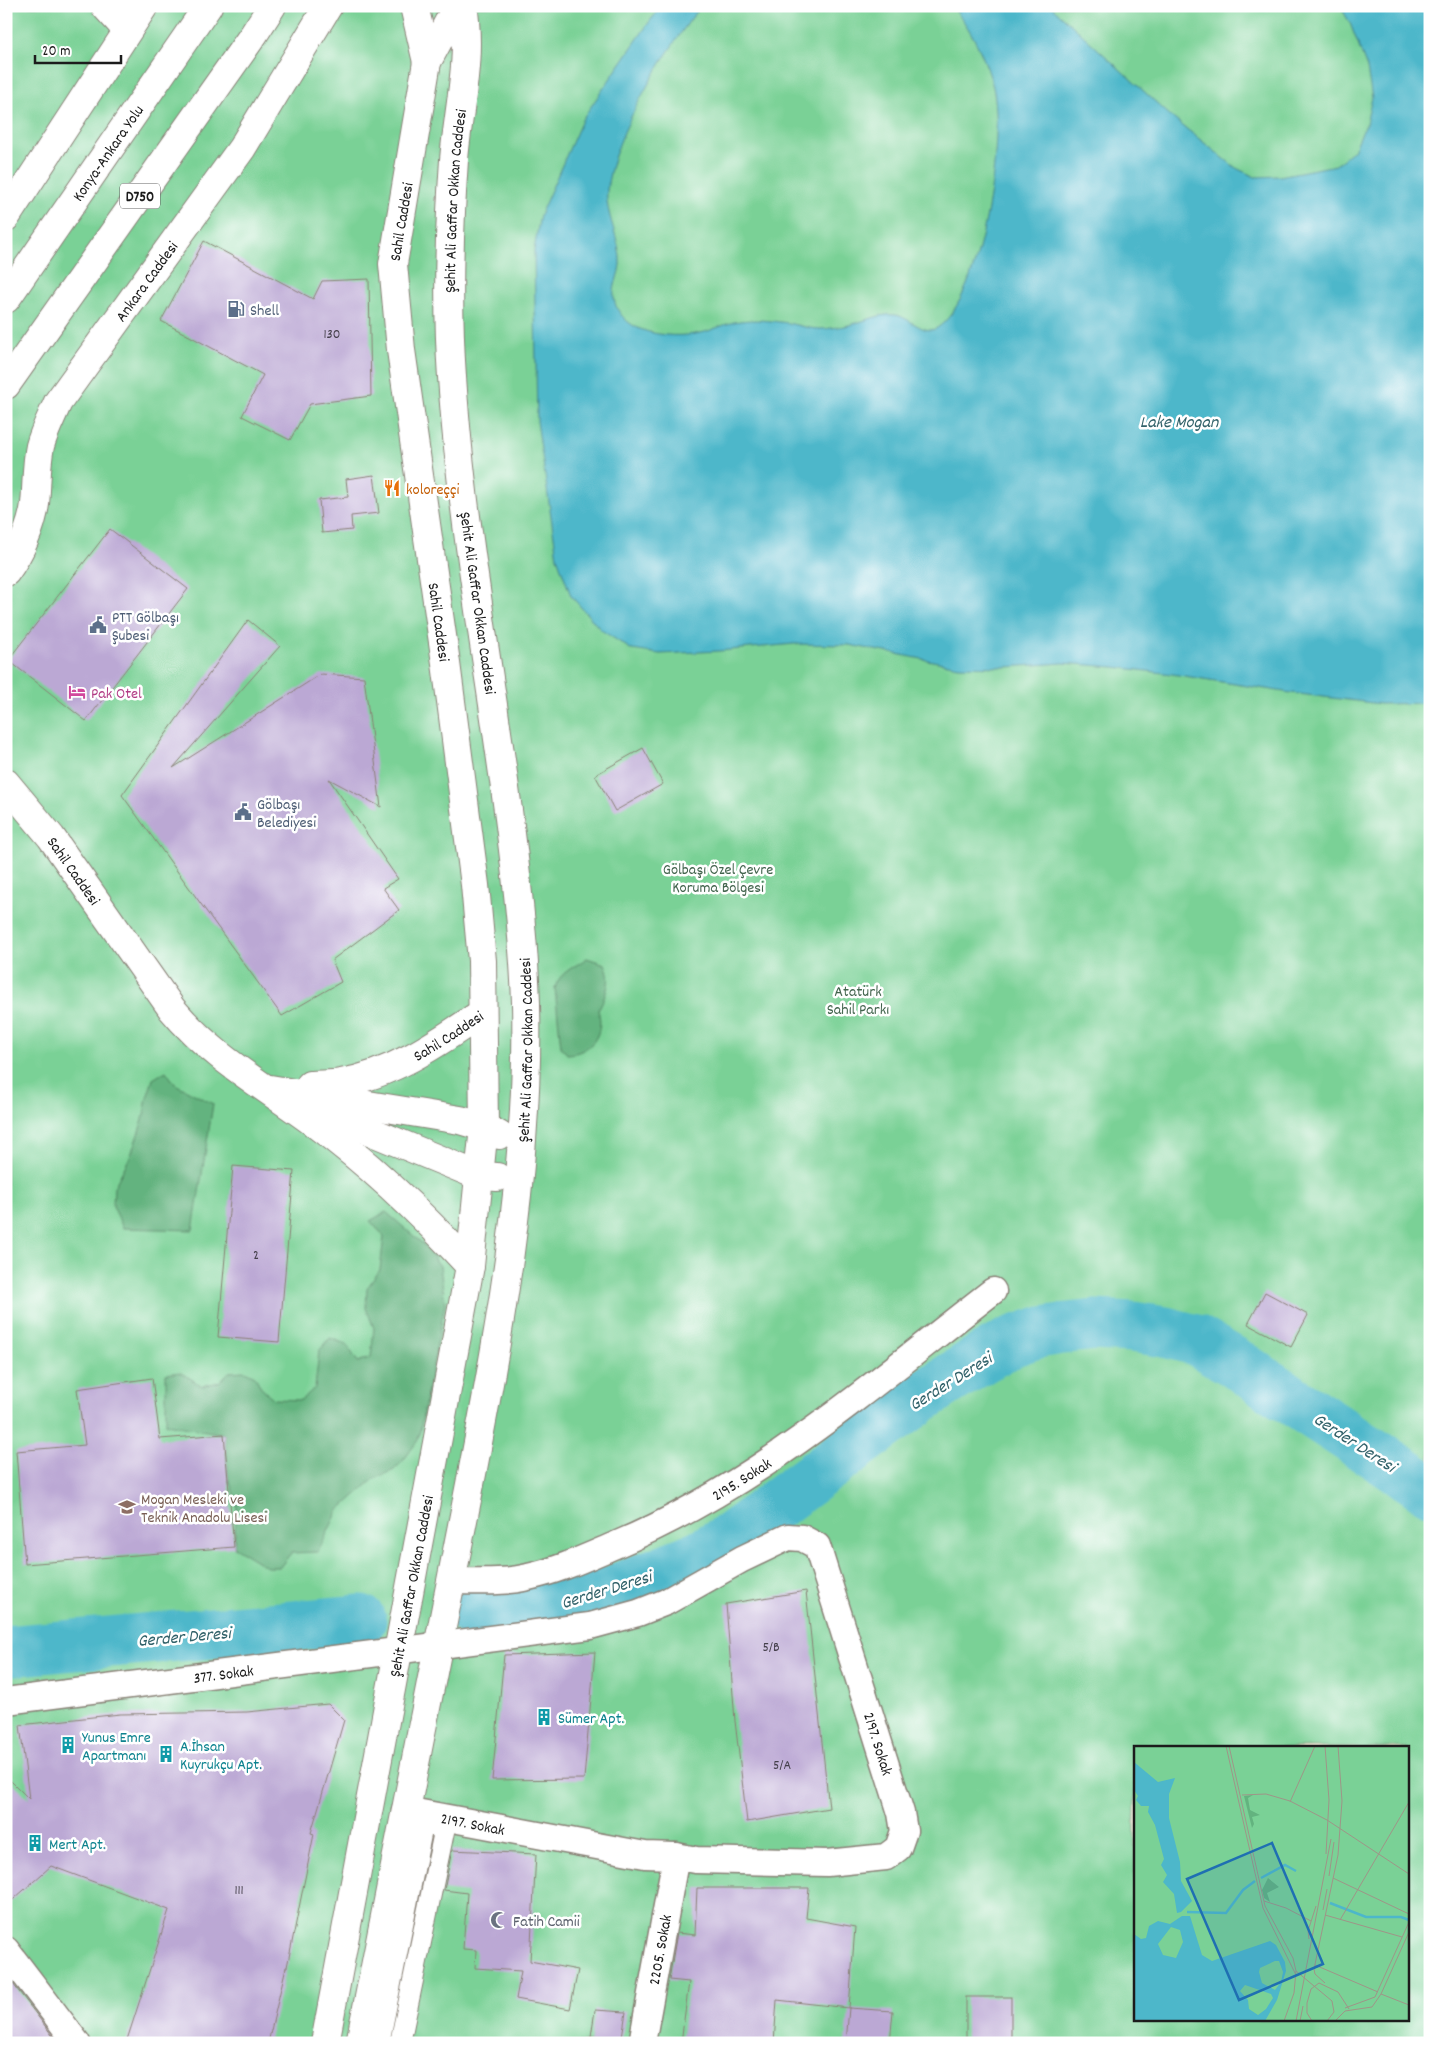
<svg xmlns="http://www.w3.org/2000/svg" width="1436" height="2049" viewBox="0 0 1436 2049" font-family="Dekko,sans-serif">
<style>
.green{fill:#7ad196;stroke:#4b7659;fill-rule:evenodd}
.forest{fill:#63b37f;stroke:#40684e}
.water{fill:#4db7ca;stroke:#346a73}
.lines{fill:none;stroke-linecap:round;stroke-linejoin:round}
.river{stroke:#4db7ca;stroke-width:51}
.building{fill:#bba8d4}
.pedestrian-casing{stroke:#898176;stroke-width:22}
.minor-casing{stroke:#898176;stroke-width:29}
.tertiary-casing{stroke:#898176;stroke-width:30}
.secondary-casing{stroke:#898176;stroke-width:30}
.trunk-casing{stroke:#898176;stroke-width:30}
.pedestrian{stroke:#fff;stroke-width:20}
.minor{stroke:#fff;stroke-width:26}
.tertiary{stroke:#fff;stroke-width:28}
.secondary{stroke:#fff;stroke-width:28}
.trunk{stroke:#fff;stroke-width:28}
.labels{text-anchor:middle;stroke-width:5;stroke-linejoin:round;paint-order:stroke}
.number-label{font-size:14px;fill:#443f4a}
.shield{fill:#fff;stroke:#606060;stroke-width:1}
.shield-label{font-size:15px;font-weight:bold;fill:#1c1c1c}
.street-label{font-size:16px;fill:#1c1c1c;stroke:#fff}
.service-label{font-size:16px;fill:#4e5e75;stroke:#fff;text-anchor:start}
.food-label{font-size:16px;fill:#c56008;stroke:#fff;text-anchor:start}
.hotel-label{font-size:16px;fill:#b23c85;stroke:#fff;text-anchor:start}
.park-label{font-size:16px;fill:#42644d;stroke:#fff}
.education-label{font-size:16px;fill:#785e54;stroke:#fff;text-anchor:start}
.culture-label{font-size:16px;fill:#0d838f;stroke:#fff;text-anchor:start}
.worship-label{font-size:16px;fill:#5b616d;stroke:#fff;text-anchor:start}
.water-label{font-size:18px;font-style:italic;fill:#32626a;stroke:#fff}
.inset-river{fill:none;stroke:#4db7ca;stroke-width:2.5}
.inset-road{fill:none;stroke:#9f9588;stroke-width:1}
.view{fill:#1f6fb2;fill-opacity:0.15;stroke:#1f6fb2;stroke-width:2.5}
.inset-edge{fill:none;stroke:#1c1c1c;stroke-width:2.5}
</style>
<rect width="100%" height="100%" fill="#fff"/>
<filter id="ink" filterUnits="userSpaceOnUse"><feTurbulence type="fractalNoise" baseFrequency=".02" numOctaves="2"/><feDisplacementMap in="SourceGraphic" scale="10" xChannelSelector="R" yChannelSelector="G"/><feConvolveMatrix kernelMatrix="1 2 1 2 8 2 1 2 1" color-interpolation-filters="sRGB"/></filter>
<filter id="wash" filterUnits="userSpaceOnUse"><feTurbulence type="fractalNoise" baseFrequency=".0096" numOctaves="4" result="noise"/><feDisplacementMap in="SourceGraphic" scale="20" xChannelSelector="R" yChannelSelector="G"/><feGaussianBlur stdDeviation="1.12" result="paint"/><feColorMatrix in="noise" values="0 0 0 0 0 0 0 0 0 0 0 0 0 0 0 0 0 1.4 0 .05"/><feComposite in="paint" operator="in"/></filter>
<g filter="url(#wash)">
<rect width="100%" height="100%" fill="#f6e6d0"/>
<!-- green -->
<path class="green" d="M6,6H1430V2043H6ZM1135,1748H1407V2020H1135Z"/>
<!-- forest -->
<g class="forest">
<path d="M587,958L605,964C613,980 606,995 598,1010C605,1033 592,1053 567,1054L561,1047L555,988C559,972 575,967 587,958Z"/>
<path d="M166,1071L175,1084L213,1104L193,1230L123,1228L113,1206L114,1187L130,1157L143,1120L147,1098L153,1079Z"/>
<path d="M386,1212L424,1245L440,1266L445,1304L418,1440L403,1461L394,1470L374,1479L338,1511L318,1552L291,1553L280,1567H267L234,1547L237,1502L228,1478L224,1434L166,1424V1374L180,1372L202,1386L219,1382L229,1372L245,1371L255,1376L261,1388L274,1399L301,1400L315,1388L319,1351L330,1338L346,1344L358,1362L371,1357L374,1328L366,1308L367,1288L380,1270L384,1236L370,1221Z"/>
</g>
<!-- water -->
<path class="water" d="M662,6H701C666,50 613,134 607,190C604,213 622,242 620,265C619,274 615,282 614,290C612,308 624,322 640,329C660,337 685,337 705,332C715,329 725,324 734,322C750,319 765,320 780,322C793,323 807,329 820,329C828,329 838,327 845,326C861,323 879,313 895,315C908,316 924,336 937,328C983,299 1005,136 993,87C987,62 969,23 951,6H1051L1174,119L1236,168L1255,177L1280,176L1336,165L1354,150L1366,124L1372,98L1367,68L1350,23L1340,6H1430V703L1381,704L1291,693L1172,674L1114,667L1063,663L1006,667L959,666L849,645L794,644L719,651L660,654L632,650L601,630L571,596L557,557L537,421L534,251L540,215L583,118L650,21Z"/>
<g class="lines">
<!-- river -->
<g class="river">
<path d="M475,1614L519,1611L569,1604L617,1589L694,1558L732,1537L922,1397L981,1359L1011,1342L1037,1333L1068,1328L1095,1325L1132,1327L1165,1332L1196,1340L1234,1362L1430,1490"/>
<path d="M6,1651L361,1620"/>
</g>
</g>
<g id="blocks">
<!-- building -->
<g class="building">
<path d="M204,241L313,299L322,281L369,279L371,396L310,404L290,440L242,416L263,375L161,321Z"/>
<path d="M374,475L379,513L351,516L352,530L322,533L319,500L348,497L346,479Z"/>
<path d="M110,529L188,589L86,721L8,660Z"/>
<path d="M248,620L280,646L173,768L321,674L364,677L381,807L329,779L398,879L383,888L399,910L332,960L341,982L282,1016L122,795Z"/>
<path d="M643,748L663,784L615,811L595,775Z"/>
<path d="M233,1166L294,1171L279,1342L218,1337Z"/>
<path d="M1265,1292L1308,1315L1291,1347L1248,1324Z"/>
<path d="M152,1378L160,1439L224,1434L234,1547L25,1564L16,1451L85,1445L77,1389Z"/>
<path d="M806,1591L829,1808L747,1822L735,1721L726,1604Z"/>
<path d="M595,1652L584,1779L492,1780L504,1655Z"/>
<path d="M328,1704L344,1720L311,1833L314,1834L287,1967H286L268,2043H126L169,1910L51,1866L6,1906V1776L29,1799L20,1725L120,1714L247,1712Z"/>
<path d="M452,1850L536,1854L530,1961L578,1970L570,2009L516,1999L521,1971L475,1968L476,1950L463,1949L467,1893L444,1890Z"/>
<path d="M697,1888H809L806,1918L855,1927L849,2008L777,2000L774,2043H681L689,1982L669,1980L677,1933L695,1935Z"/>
<path d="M6,1975L7,1976L58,2043H6Z"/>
<rect x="966" y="1997" width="45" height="46"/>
<path d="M849,2008L893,2011L890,2043H846Z"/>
<path d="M595,2010L626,2012L621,2043H590Z"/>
</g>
</g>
</g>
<g filter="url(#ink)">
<use href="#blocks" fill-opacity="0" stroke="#898176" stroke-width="1"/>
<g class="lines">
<!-- pedestrian casing -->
<g class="pedestrian-casing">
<path id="pedestrian" d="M379,2043L423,1825L445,1827L400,2043"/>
</g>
<!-- minor casing -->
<g class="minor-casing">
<g id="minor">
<path id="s1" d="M452,1581C476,1581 504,1583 528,1577C557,1571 585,1558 613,1546C757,1486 870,1386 993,1291"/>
<path id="s2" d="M6,1701L590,1626L638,1613L666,1602L742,1559L788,1537L802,1538L817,1546L901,1813L904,1831L898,1848L886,1857L827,1863L696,1860L676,1856L645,1855L405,1810"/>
<path d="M6,1950L77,2043"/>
<path id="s3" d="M642,2043L676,1856"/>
</g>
</g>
<!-- tertiary casing -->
<g class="tertiary-casing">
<g id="tertiary">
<path d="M105,6L127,30"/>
<path d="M6,217L144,6"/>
<path id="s4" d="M6,572C20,553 32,527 35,504C37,484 36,465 40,446C44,431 52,416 58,402L242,148L328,6"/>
<path id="s5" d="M6,783L51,837L172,1009C213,1058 263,1085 314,1123C371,1165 422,1214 470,1266"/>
<path id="s6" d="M310,1085C321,1084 331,1085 341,1083C394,1074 439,1042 482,1013"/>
<path d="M270,1089L460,1120L484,1127L499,1135"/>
<path d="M309,1106L472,1173L480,1176L497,1177"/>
<path id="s7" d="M325,2043L470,1266L484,1127L482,961L475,885L446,663L401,350L393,264L427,62L457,6"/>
<path id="s8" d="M360,2043C394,1863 432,1685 466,1505C498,1340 530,1173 526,1003C524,941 517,879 509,818C490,671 462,525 452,377C447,305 449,232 454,160C458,109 472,58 463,6"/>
</g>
</g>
<!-- secondary casing -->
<g class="secondary-casing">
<path id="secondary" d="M414,6L427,62"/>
</g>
<!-- trunk casing -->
<g class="trunk-casing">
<g id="trunk">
<path id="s9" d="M6,299L208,6"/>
<path d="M6,385L254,34L272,6"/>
</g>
</g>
<!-- pedestrian -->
<use href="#pedestrian" class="pedestrian"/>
<!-- minor -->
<use href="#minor" class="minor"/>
<!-- tertiary -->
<use href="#tertiary" class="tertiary"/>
<!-- secondary -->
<use href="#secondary" class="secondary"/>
<!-- trunk -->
<use href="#trunk" class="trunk"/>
</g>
</g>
<!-- icons -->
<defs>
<g id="fuel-bare" transform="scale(1.35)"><path d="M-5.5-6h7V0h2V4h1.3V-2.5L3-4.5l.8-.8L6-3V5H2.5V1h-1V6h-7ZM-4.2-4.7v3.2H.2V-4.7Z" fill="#5c6f8a" stroke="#fff" stroke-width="2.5" paint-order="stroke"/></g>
<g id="restaurant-bare" transform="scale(1.35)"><path d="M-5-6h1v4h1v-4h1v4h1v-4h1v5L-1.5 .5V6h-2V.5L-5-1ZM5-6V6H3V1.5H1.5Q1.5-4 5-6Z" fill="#e8710a" stroke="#fff" stroke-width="2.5" paint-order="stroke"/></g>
<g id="civic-bare" transform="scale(1.35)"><path d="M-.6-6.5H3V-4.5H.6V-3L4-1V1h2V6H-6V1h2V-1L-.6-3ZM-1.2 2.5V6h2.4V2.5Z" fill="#5c6f8a" stroke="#fff" stroke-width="2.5" paint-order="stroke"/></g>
<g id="hotel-bare" transform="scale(1.35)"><path d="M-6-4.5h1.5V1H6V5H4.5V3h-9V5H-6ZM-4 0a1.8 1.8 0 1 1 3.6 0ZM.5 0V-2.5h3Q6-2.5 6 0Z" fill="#d1479c" stroke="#fff" stroke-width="2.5" paint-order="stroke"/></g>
<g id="school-bare" transform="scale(1.35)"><path d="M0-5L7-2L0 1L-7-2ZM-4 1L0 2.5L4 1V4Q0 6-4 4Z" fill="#8d6e63" stroke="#fff" stroke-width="2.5" paint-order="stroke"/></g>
<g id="building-bare" transform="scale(1.35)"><path d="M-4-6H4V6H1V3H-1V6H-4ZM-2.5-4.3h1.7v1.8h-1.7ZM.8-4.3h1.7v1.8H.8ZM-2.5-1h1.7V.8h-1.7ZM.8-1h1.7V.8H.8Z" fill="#0f9aa8" stroke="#fff" stroke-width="2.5" paint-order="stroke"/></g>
<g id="mosque-bare" transform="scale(1.35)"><path d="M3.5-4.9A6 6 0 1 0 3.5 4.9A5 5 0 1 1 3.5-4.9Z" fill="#6b7280" stroke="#fff" stroke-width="2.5" paint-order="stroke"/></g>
</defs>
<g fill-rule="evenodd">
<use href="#fuel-bare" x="236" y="309"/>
<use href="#restaurant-bare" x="392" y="488"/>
<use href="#civic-bare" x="98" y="625"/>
<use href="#hotel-bare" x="77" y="692"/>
<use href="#civic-bare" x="243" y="812"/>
<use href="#school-bare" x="127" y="1507"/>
<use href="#building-bare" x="544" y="1717"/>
<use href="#building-bare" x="68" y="1745"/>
<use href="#building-bare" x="166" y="1754"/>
<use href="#building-bare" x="35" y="1843"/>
<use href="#mosque-bare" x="499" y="1920"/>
</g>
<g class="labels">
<!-- number labels -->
<g class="number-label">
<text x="332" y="338">130</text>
<text x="256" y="1259">2</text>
<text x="771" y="1651">5/B</text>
<text x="782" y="1769">5/A</text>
<text x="239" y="1894">111</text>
</g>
<!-- shield labels -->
<rect class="shield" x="120" y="183.5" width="40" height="25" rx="4"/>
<g class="shield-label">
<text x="140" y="201">D750</text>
</g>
<!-- street labels -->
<g class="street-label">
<text dy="6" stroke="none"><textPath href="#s9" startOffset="178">Konya-Ankara Yolu</textPath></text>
<text dy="6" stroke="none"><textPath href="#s8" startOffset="1862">Şehit Ali Gaffar Okkan Caddesi</textPath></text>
<text dy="6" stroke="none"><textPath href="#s7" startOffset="1842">Sahil Caddesi</textPath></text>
<text dy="6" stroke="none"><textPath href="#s4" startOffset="330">Ankara Caddesi</textPath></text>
<text transform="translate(479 603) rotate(82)" y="6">Şehit Ali Gaffar Okkan Caddesi</text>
<text transform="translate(440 622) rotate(82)" y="6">Sahil Caddesi</text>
<text dy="6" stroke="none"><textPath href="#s5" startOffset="111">Sahil Caddesi</textPath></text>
<text dy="6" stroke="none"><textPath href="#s6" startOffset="149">Sahil Caddesi</textPath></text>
<text dy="6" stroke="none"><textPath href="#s8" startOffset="1008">Şehit Ali Gaffar Okkan Caddesi</textPath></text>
<text dy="6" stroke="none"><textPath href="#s1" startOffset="312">2195. Sokak</textPath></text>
<text dy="6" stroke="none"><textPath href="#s7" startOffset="465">Şehit Ali Gaffar Okkan Caddesi</textPath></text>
<text dy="6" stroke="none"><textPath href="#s2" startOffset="219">377. Sokak</textPath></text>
<text dy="6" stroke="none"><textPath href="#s2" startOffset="1045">2197. Sokak</textPath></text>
<text transform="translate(473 1823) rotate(11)" y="6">2197. Sokak</text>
<text dy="6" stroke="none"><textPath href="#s3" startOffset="95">2205. Sokak</textPath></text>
</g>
<!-- service labels -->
<g class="service-label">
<text x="250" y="315">Shell</text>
<text x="112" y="622">PTT Gölbaşı<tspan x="112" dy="18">Şubesi</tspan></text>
<text x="257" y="809">Gölbaşı<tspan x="257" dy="18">Belediyesi</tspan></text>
</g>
<!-- food labels -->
<g class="food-label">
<text x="406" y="494">koloreççi</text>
</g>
<!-- hotel labels -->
<g class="hotel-label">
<text x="91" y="698">Pak Otel</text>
</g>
<!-- park labels -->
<g class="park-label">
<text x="718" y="874">Gölbaşı Özel Çevre<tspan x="718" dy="18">Koruma Bölgesi</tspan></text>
<text x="858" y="996">Atatürk<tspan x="858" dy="18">Sahil Parkı</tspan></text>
</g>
<!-- education labels -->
<g class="education-label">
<text x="141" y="1504">Mogan Mesleki ve<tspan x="141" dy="18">Teknik Anadolu Lisesi</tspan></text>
</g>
<!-- culture labels -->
<g class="culture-label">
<text x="558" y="1723">Sümer Apt.</text>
<text x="82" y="1742">Yunus Emre<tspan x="82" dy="18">Apartmanı</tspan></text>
<text x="180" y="1751">A.İhsan<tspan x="180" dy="18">Kuyrukçu Apt.</tspan></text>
<text x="49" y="1849">Mert Apt.</text>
</g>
<!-- worship labels -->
<g class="worship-label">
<text x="513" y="1926">Fatih Camii</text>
</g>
<!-- water labels -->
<g class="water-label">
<text x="1179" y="427">Lake Mogan</text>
<text transform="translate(950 1381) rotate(-32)" y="6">Gerder Deresi</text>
<text transform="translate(1355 1442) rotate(33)" y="6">Gerder Deresi</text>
<text transform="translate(606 1589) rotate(-17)" y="6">Gerder Deresi</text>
<text transform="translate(184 1636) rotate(-5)" y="6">Gerder Deresi</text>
</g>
</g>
<!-- overview -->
<g transform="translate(1134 1746)">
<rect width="275" height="275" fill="#f6e6d0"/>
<path d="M0,0H275V275H0Z" fill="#7ad196"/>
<path d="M119,49L114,52L116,64L126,69L118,71L120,78L118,82L110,50ZM134,132L145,141L133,147L136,156L130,152L128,144Z" fill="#63b37f"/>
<path d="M0,16L24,36L41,32L35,48V72L46,116L47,135L58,155L47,166L43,167L40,148L29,136L33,129L27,119L30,113L21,79L14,66L15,60H7L2,54L4,50L0,44ZM48,170H56L68,209L78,215L136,195L142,199L151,216L152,225L143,254L131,275H0V188L7,193L12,192L15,180L24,175L36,178ZM37,181L46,184L49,196L42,212L29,209L24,198ZM141,215H145L149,226L147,236L141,244L128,237L125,226L126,222ZM111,239L137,248L139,252L132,263L124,269L115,263L114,254L106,245Z" fill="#4db7ca" fill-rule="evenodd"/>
<path class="inset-river" d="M127,132L151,119L162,125M196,157L232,171H267L275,174M53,166L92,167L109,144L121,135"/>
<path class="inset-road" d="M92,0L129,162L162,229M95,0L131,160L159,212L162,225L160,247L150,275M191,0L195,54L192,108M108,49L132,48L156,55L193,74L275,128M156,56L181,0M195,130L200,96M199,132L275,168M130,155L152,162L177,175M189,164L193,143M191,169L268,191M206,174L275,56M175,193L174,185L182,160M181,219L244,246M162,225L198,255L200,266L193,275M191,237L181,228L180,223L204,109L208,55L204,0M247,248L275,259M211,262L241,251L275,176M162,275L197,93M166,275L169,260M178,275L173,267V257L177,243L185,237L204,246L215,263M201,275L211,265L238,261L247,248L275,186"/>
<path class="view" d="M138,97L189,218L105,254L53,133Z"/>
<rect width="275" height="275" class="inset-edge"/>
</g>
<!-- margin -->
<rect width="1436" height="2049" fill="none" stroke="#fff" stroke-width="25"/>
<!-- scale -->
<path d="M35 55v8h86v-8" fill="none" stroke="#1c1c1c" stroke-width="2.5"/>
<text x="42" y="55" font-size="15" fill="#1c1c1c" stroke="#ffffff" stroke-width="4" paint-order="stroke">20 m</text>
</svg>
